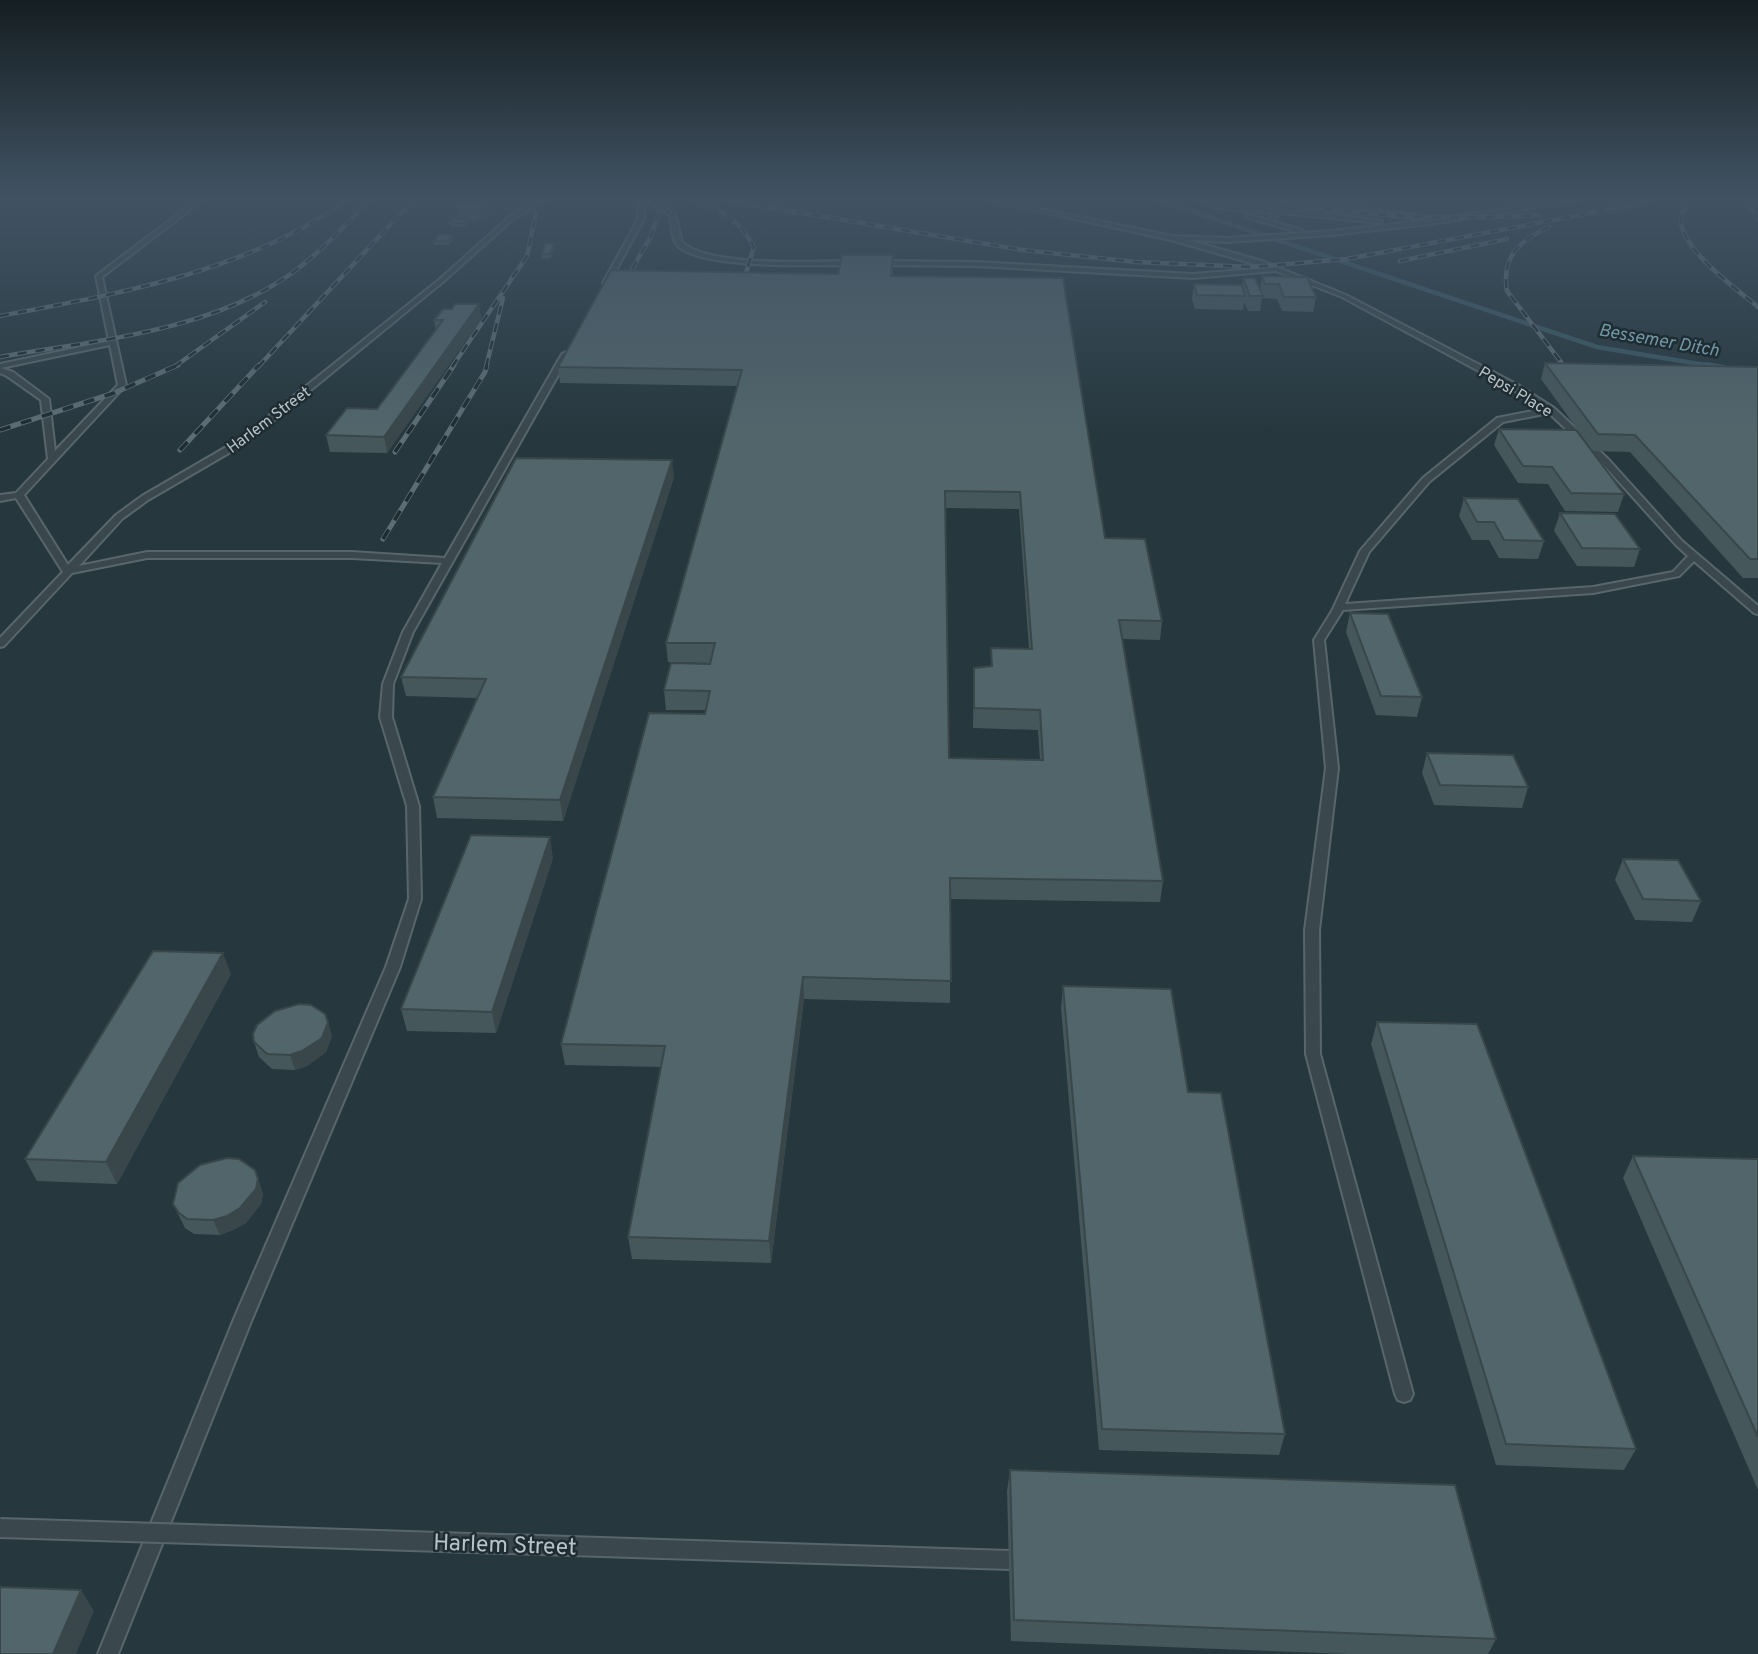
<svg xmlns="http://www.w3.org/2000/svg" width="1758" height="1654" viewBox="0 0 1758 1654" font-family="Overpass,sans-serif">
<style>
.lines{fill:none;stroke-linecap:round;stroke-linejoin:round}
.stream-far1{stroke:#3a5864;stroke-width:4.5}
.stream{stroke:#3a5864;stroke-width:6}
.lane-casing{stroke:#58666c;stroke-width:4}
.lane{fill:#3a484e;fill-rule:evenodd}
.rail-far1-casing{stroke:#5c6d74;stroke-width:4.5}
.rail-casing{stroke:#5c6d74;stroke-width:5}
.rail-far1{stroke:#1f2d33;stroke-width:2.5;stroke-dasharray:9;stroke-linecap:butt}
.rail{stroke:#1f2d33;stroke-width:3.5;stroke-dasharray:11;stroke-linecap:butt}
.lane-bridge-casing{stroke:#58666c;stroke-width:22;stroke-linecap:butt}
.lane-bridge{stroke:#3a484e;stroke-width:18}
.wall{fill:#46575c;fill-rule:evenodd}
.shaded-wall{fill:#39474b}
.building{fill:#51656b;stroke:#39474b;stroke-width:2;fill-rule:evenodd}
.labels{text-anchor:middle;stroke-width:5;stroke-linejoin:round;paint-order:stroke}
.far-street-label{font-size:16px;fill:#b6c3c9;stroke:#1f2d33}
.far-water-label{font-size:18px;font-style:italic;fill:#7198a6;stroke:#1f2d33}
.near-street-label{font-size:23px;fill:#b6c3c9;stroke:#1f2d33}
</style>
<rect width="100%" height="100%" fill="#26373e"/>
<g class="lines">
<!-- stream-far1 -->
<path class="stream-far1" d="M1158,200L1597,347L1717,367"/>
<!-- stream -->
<path class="stream" d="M1706,365L1725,368"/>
<!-- lane casing -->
<g class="lane-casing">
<g id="lane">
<path d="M196,200H203L102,277L126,385L24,495L68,565L116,515L142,496L240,439L440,279L509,217L539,200H547L513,219L444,281L246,443L148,500L122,519L79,566L147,552H352L445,558L562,354L566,352L570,354L413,632L393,684L392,717L419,806L421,899L400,967L252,1319L118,1654H98L234,1319L386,967L409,899L407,806L380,717L383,684L403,632L442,563L352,558H147L72,573L4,646L0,647V638L63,572L16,498L0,501V495L16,493L48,459L41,400L7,376L0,373V364L109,341L96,276ZM110,345L118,385L55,451L49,399L13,372L1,368Z"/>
<path d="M638,200H644V219L609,283L604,284L603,283L638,219Z"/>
<path d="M644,200H652L675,213L682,242C710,268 816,261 856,261L859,263L856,265C821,265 702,270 678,246C671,239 672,224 670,215Z"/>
<path d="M987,200H999L1172,236L1228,238L1331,231L1431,220L1567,200H1583L1431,224L1331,235L1228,242L1188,240L1262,261L1346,295L1518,385L1554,408L1608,459L1682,541L1758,606V614L1754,613L1694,561L1679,576L1593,593L1343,610L1324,640L1338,768L1319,930L1320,1054L1413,1394L1410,1400L1404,1402L1398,1400L1395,1394L1306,1054L1305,930L1326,768L1314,640L1332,611L1360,551L1423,478L1497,418L1543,409L1512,389L1342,297L1276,271L1193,278L975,266L878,265L875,263L878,261L975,262L1193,274L1268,268L1171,240ZM1549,413L1602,463L1676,545L1688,556L1673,572L1593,587L1345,604L1369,552L1429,482L1503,422Z"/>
<path d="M1195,200L1275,209L1269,200H1275L1281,210L1319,213L1290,200H1298L1331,214L1382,221L1379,223L1280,213L1273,220L1270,218L1274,213L1220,209Z"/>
<path d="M1311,200L1369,210L1421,215L1424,217L1421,219L1369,214L1309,203Z"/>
<path d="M1741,200H1748L1758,208V213Z"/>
<path d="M1247,214L1302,230L1303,231L1300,233L1245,217Z"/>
</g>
</g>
<!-- lane -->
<use href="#lane" class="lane"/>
<!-- rail-far1 casing -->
<g class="rail-far1-casing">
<g id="rail-far1">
<path d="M694,200C722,209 740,221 754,247L742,286"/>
<path d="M724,200L1023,250L1136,262L1252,267L1347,259L1654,201"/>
<path d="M1271,200C1360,217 1448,221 1539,215"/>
<path d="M1692,200C1689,204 1684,209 1682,213C1672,244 1738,290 1758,307"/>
<path d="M1741,200L1758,218"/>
<path d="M1549,227C1520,240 1501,257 1507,291L1564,366"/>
<path d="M1400,261L1507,239"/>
<path d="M623,285L651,236L659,212L653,200"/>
<path d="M0,316C122,293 245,272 348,200"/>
<path d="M0,357C97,340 209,332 292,273C321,252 345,225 370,200"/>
<path d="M174,367L265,302"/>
<path d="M258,367L413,200"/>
<path d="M452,367L527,256L539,200"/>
<path d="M486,367L503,298"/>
</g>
</g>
<!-- rail casing -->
<g class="rail-casing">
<g id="rail">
<path d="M0,430L114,393L178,365"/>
<path d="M180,450L259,365"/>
<path d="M395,452L454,365"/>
<path d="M383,539L485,372L487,365"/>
</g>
</g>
<!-- rail-far1 -->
<use href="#rail-far1" class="rail-far1"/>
<!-- rail -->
<use href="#rail" class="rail"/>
<!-- lane-bridge casing -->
<g class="lane-bridge-casing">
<path id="lane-bridge" d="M0,1528L1010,1560"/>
</g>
<!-- lane-bridge -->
<use href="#lane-bridge" class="lane-bridge"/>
</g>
<!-- wall -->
<g class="wall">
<path d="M457,206L490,215L476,221L468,220V223L465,227H450L449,223L458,219Z"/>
<path d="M453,235L454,239L449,245H434V241Z"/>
<path d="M554,244V249L551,258L542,259V254Z"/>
<path d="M893,255V276L1105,538L1162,621L1160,640L1122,639L1163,881L1160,902L950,899V1003L804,999L771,1263L632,1259L628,1237L661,1067L565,1065L561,1044L705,714L706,710H666L664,690L710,664L711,663L668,662L666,643L738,386L560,383L558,367ZM945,508L1019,509L1029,649L991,648V666L974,668L973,728L1038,730L1040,760L949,758Z"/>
<path d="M1262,276L1316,297L1313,312L1282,311L1277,299L1262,298L1260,311H1248L1244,302L1243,310L1195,309L1192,299L1194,284L1242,285L1243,278L1260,290Z"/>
<path d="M479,304L481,319L387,453L330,452L326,435L377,409L436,330L434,320L452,309Z"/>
<path d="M1545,363L1758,367V578H1743L1630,452L1593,451L1541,379Z"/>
<path d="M1499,429L1624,494L1618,512L1565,511L1548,484L1518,483L1494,445Z"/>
<path d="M674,477L563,821L437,818L433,797L477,698L406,696L401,677Z"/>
<path d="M1464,498L1544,541L1538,559L1499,558L1489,540H1472L1459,516Z"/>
<path d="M1560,513L1640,549L1634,567L1577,566L1554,531Z"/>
<path d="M1350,613L1422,697L1417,717L1376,715L1346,632Z"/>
<path d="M1427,753L1528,787L1522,808L1434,805L1422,773Z"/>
<path d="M553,858L496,1033L407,1031L401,1009Z"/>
<path d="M1623,859L1701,901L1692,922L1635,920L1615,880Z"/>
<path d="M231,974L117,1184L37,1181L25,1159Z"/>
<path d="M1063,986L1188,1092L1285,1434L1279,1455L1099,1450L1061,1008Z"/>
<path d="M1377,1022L1636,1449L1624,1470L1496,1465L1371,1044Z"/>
<path d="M332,1036L326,1052L307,1066L295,1070L272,1069L259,1057L254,1042Z"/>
<path d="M1633,1156L1758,1159V1490L1623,1178Z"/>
<path d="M255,1170L263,1194L261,1204L246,1223L233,1230L220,1235L194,1234L185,1228L173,1204Z"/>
<path d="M1010,1470L1496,1639L1488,1654H1348L1011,1641L1007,1491Z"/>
</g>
<!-- shaded-wall -->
<g class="shaded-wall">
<path d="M489,206L490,215L476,221L475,212Z"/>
<path d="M467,219L468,223L465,227L464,223Z"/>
<path d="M453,235L454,239L449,245L448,241Z"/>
<path d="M554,244V249L551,258L550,254Z"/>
<path d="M479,304L481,319L387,453L384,437Z"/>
<path d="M672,460L674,477L563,821L560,800Z"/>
<path d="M550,837L553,858L496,1033L492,1012Z"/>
<path d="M223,953L231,974L117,1184L106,1162Z"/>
<path d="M803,977L804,999L771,1263L769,1241Z"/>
<path d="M328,1022L332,1036L326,1052L307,1066L295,1070L290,1055Z"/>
<path d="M255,1170L263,1194L261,1204L246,1223L233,1230L220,1235L213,1220Z"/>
<path d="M81,1590L94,1611L76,1654H53Z"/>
</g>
<!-- building -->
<g class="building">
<path d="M481,202L489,206L475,212L456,210L457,206L465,203Z"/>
<path d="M453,219H467L464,223H449Z"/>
<path d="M439,234L453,235L448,241H434Z"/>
<path d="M545,244H554L550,254H542Z"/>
<path d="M842,255H893L891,276L1063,278L1105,538L1145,539L1162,621L1119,620L1163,881L950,878L951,981L803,977L769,1241L628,1237L665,1046L561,1044L649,713L705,714L710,691L664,690L671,663L710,664L715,643H666L742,370L558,367L611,270L838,274ZM945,491L1020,492L1032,649L991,648L992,666L974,668V708L1040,710L1043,760L949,758Z"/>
<path d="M1262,276L1307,277L1316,297H1284L1279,284H1265Z"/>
<path d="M1243,278H1255L1263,296H1250Z"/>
<path d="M1194,284L1242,285L1245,296L1197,295Z"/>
<path d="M455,304H479L384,437L326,435L347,408L377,409L443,320H434L443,309H452Z"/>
<path d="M1545,363L1758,367V559H1750L1635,435L1598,434Z"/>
<path d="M1499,429L1576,430L1624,494L1571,493L1552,467L1523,466Z"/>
<path d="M516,458L672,460L560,800L433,797L486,679L401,677Z"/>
<path d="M1464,498L1518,499L1544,541L1504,540L1494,522H1477Z"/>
<path d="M1560,513L1615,514L1640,549L1582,548Z"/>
<path d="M1350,613L1388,614L1422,697L1381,696Z"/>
<path d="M1427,753L1513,755L1528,787L1440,785Z"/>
<path d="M471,835L550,837L492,1012L401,1009Z"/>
<path d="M1623,859L1678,860L1701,901L1643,899Z"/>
<path d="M153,951L223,953L106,1162L25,1159Z"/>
<path d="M1063,986L1171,989L1188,1092L1221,1093L1285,1434L1102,1429Z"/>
<path d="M299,1004L311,1005L325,1014L328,1022L322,1038L302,1051L290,1055L267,1054L254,1042L253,1034L257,1025L275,1011Z"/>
<path d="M1377,1022L1477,1024L1636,1449L1506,1444Z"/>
<path d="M1633,1156L1758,1159V1437Z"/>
<path d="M227,1158L239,1159L255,1170L258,1179L256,1189L240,1208L227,1216L213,1220L187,1219L179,1213L173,1204L178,1183L200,1165Z"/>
<path d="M1010,1470L1455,1485L1496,1639L1014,1620Z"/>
<path d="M0,1587L81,1590L53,1654H0Z"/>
</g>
<!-- sky -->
<linearGradient id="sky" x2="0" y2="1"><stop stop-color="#151e22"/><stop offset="0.46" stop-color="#415363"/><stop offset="1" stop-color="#415363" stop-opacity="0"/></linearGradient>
<rect width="1758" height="432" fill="url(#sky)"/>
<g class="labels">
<!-- far-street labels -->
<g class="far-street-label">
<text transform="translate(1516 391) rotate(31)" y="6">Pepsi Place</text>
<text transform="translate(268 419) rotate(-37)" y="6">Harlem Street</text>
</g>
<!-- far-water labels -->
<g class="far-water-label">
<text transform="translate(1659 340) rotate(10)" y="6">Bessemer Ditch</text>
</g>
<!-- near-street labels -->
<g class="near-street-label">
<text transform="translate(505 1544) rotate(2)" y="8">Harlem Street</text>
</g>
</g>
</svg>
